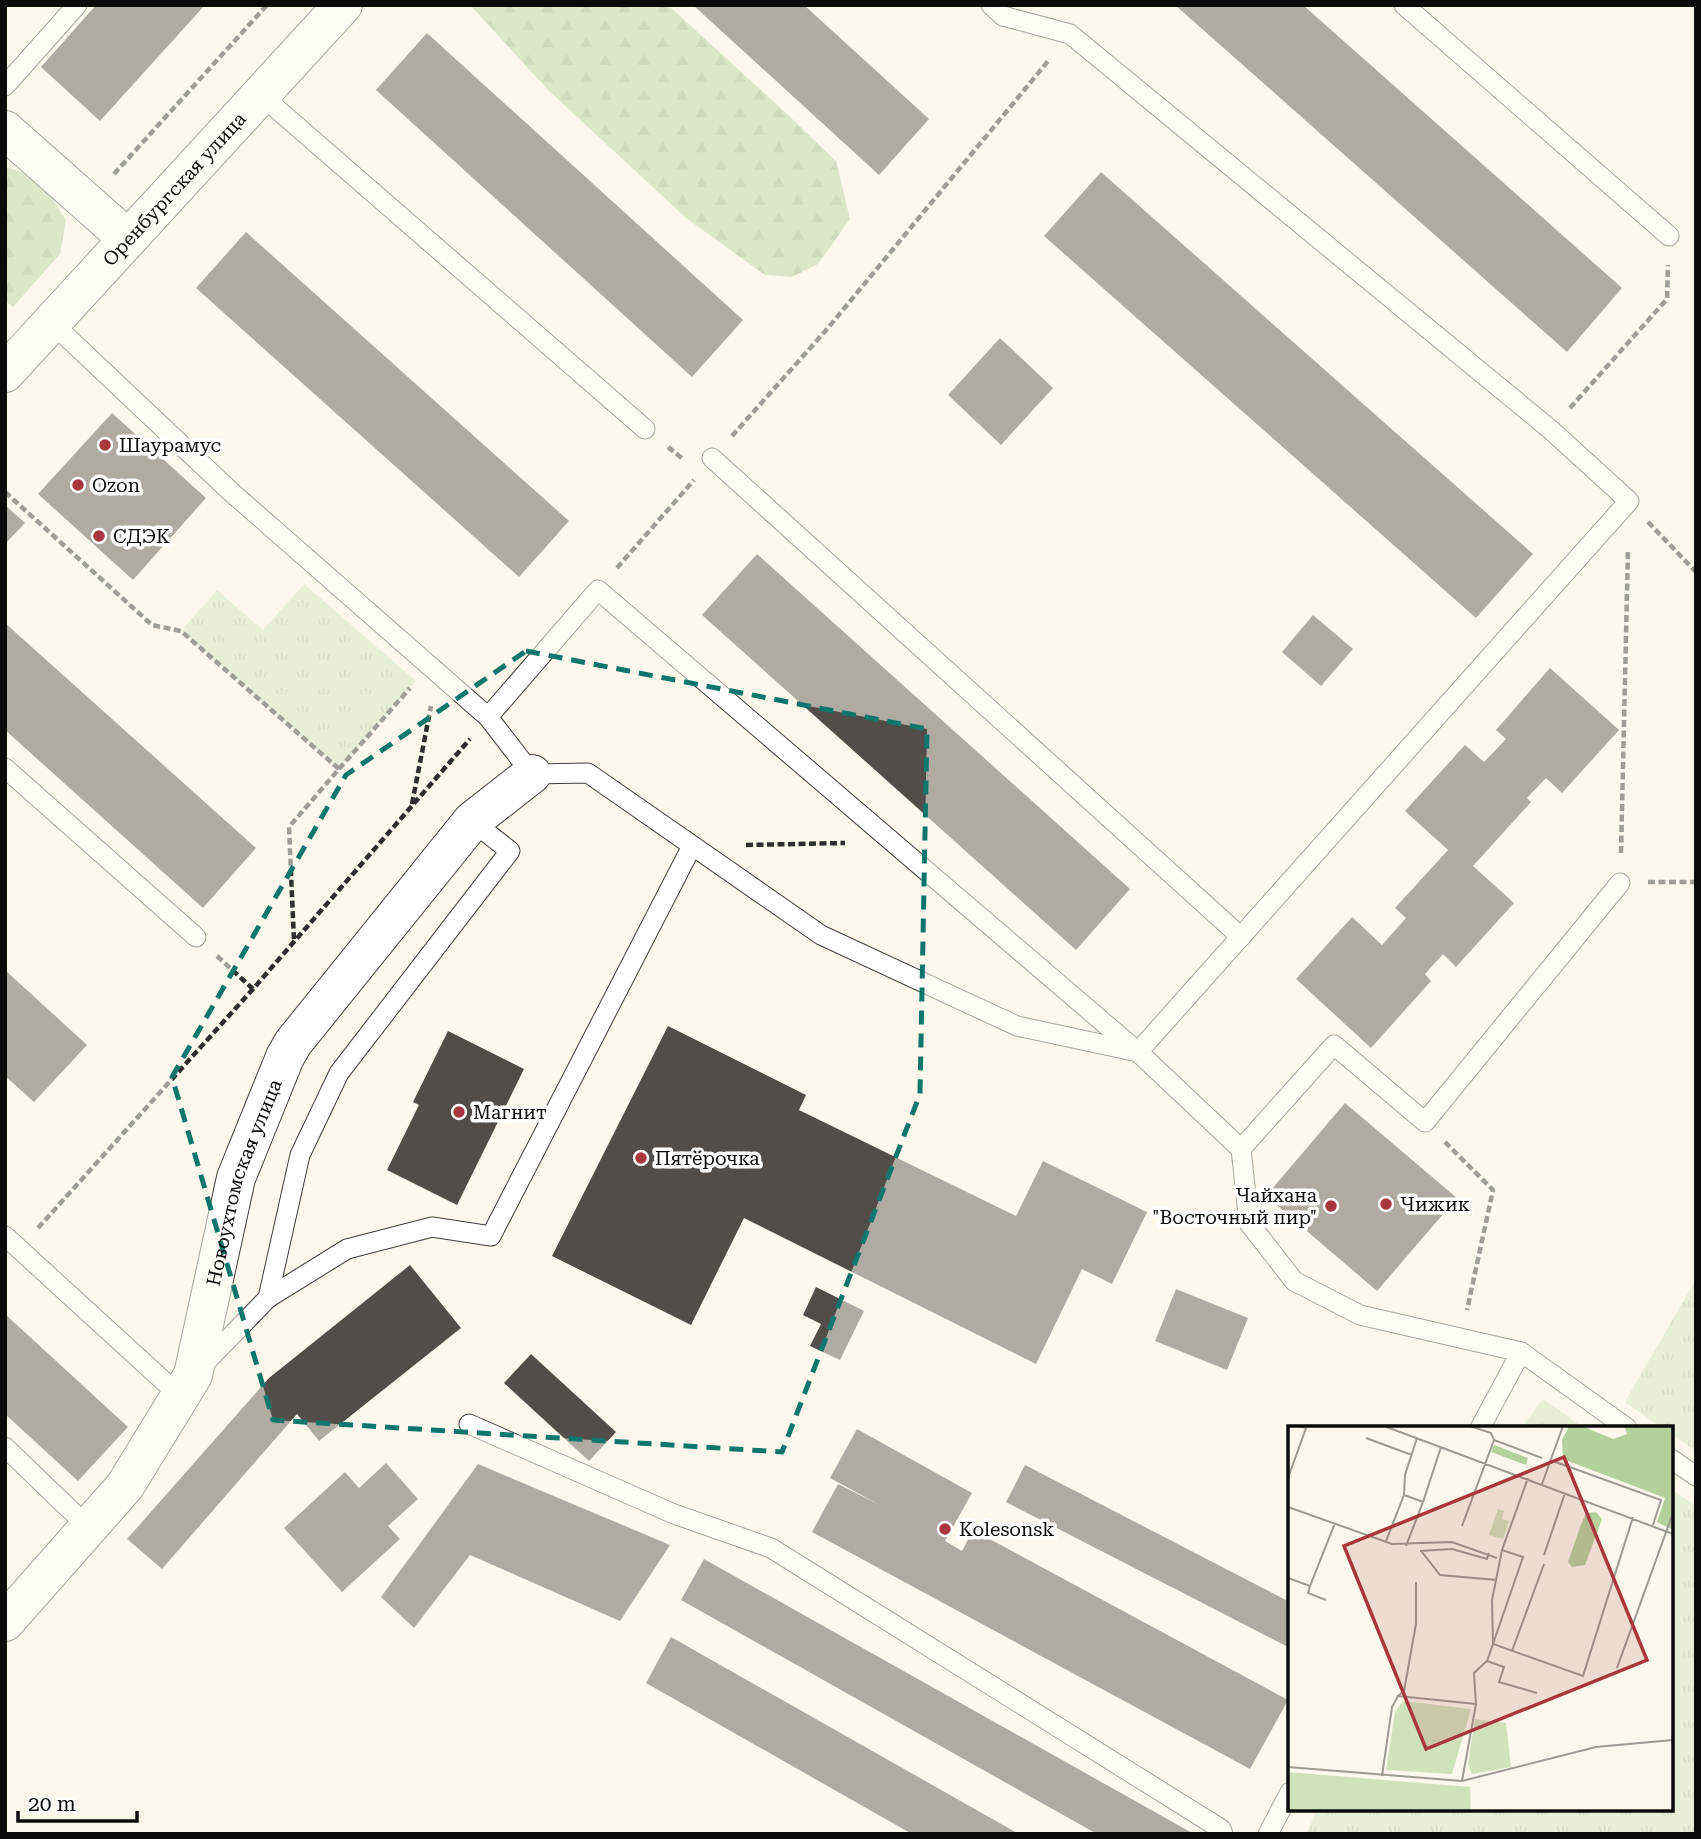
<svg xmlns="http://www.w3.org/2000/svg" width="1701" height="1839" viewBox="0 0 1701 1839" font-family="'Roboto Serif',serif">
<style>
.grass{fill:url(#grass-tufts)}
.forest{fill:url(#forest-firs)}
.building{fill:#524d49}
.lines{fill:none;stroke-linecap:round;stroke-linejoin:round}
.service-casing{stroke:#3e3e3e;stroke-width:21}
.minor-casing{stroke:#3e3e3e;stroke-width:40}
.path{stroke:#2d2d2d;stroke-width:4.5;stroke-dasharray:7 3.5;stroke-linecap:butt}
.service{stroke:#fff;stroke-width:19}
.minor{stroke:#fff;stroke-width:38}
.marked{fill:none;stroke:#0f766e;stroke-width:5;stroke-dasharray:14 9;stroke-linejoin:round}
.poi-dot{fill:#a9363c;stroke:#fff;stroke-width:2.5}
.labels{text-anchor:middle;stroke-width:7;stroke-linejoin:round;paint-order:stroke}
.street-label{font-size:19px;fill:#0b0b0b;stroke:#fff}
.poi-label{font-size:19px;fill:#0b0b0b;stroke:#fff;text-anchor:start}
.inset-road{fill:none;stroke:#9c9a92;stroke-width:2}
.view{fill:#a9363c;fill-opacity:0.15;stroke:#a9363c;stroke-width:3.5}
.inset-edge{fill:none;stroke:#0b0b0b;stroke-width:3.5}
</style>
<defs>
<pattern id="grass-tufts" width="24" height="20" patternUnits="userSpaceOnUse" patternTransform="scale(1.75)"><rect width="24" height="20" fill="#cfe2ba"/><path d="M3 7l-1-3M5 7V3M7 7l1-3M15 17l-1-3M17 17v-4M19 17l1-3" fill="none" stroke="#b0c19f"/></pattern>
<pattern id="forest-firs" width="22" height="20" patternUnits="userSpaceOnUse" patternTransform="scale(1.75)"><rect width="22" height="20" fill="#b4d19b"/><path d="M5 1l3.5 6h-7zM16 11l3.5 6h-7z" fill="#99b284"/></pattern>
</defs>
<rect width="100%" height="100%" fill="#fcf9ec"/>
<!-- grass -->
<g class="grass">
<path d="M304,584L416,681L339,769L181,631L217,590L263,630Z"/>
<path d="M1696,1279V1451L1671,1434V1428H1662L1625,1402Z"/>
<path d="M1543,1399L1584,1428H1521Z"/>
<path d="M1671,1489L1696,1506V1834H1306L1318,1809H1671Z"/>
</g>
<!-- forest -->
<g class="forest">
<path d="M470,5H668L786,113L836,161L850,219L818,264L792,277L765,275L686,218L548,90Z"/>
<path d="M5,167C43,176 46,190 66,220L60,254L13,307L5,301Z"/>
</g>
<!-- building -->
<g class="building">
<path d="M96,5H205L100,121L41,67Z"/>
<path d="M693,5H804L929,119L879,175Z"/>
<path d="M1175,5H1303L1622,288L1567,352Z"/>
<path d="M427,33L743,320L692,377L376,90Z"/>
<path d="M1101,172L1533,554L1476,618L1044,236Z"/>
<path d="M246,232L569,521L519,577L196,288Z"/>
<path d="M1000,338L1053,388L1001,445L948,395Z"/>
<path d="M112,413L206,498L133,580L38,494Z"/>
<path d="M5,505L25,523L5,544Z"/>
<path d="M757,554L1130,889L1076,950L702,615Z"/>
<path d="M1313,615L1353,649L1321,686L1282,652Z"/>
<path d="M5,623L256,848L203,908L5,730Z"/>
<path d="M1550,668L1619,730L1562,793L1546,778L1527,798L1531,802L1473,866L1514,903L1456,967L1443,954L1425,974L1431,981L1371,1048L1296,979L1352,917L1382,945L1406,918L1395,908L1448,850L1405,811L1465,745L1484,762L1506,739L1496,730Z"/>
<path d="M5,970L87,1045L34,1102L5,1076Z"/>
<path d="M668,1026L806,1095L799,1110L1016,1216L1043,1161L1147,1212L1112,1284L1082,1269L1036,1364L744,1218L691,1325L552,1256Z"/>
<path d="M448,1031L524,1069L457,1205L387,1170L419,1105L413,1102Z"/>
<path d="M1345,1103L1457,1198L1377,1291L1266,1196Z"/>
<path d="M410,1265L461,1328L319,1441L297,1414L162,1569L127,1539L269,1378Z"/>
<path d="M816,1287L864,1311L840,1360L810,1346L821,1324L803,1315Z"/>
<path d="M1176,1289L1248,1318L1227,1370L1155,1341Z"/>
<path d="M5,1314L128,1427L78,1481L5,1414Z"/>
<path d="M531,1354L616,1432L589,1461L504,1383Z"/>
<path d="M857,1429L972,1493L945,1541L962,1551L973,1530L1288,1700L1250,1769L812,1532L838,1484L880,1505L830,1478Z"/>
<path d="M386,1463L418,1499L388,1526L400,1539L342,1592L284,1528L345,1472L359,1488Z"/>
<path d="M478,1464L670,1545L620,1621L470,1555L414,1628L381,1597Z"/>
<path d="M1025,1465L1290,1602V1648L1006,1502Z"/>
<path d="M704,1559L1194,1834H1097L681,1600Z"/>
<path d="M671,1637L1019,1834H912L646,1683Z"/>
</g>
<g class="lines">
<!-- service casing -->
<g class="service-casing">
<g id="service">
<path d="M991,5L1003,16L1070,34L1551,430L1629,501L1138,1052L598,590L488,717L532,774L588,773L821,935L1017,1026L1138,1052L1241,1149L1249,1223L1294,1281L1360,1315L1521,1352L1627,1428"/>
<path d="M1404,5L1669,236"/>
<path d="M5,86L77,5"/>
<path d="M262,96L645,429"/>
<path d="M51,322L230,491L488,717"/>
<path d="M712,458L1241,937"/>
<path d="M5,768L196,937"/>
<path d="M1241,1149L1334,1045L1425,1122L1620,883"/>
<path d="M5,1236L180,1396"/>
<path d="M268,1298L347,1249L432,1227L491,1236L692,846"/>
<path d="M201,1367L268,1298L300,1155L339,1073L510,851L472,821"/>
<path d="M469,1424L674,1514L771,1548L1221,1829L1223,1834"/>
<path d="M1480,1428L1521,1352"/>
<path d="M5,1447L88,1527"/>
<path d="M1671,1459L1696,1476"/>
<path d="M1268,1834L1290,1792"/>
</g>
</g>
<!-- minor casing -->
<g class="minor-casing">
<g id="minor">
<path d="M5,130L128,239"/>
<path id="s1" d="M5,373L343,5"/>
<path id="s2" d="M5,1622L125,1486L193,1375L236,1178L285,1057L293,1043L472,821L532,774"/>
</g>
</g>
<!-- path -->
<g class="path">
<path d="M114,174L267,5"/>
<path d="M1570,408L1667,299L1668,265"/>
<path d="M732,436L828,328L1049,60"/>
<path d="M668,447L683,459"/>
<path d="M5,492L152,625L181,631L339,769L289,827L294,941"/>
<path d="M1648,522L1696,572"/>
<path d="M617,568L694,480"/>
<path d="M339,769L410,688"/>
<path d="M412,804L431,706"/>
<path d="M746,845L845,843"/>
<path d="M1621,853L1628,550"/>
<path d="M1648,882H1696"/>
<path d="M217,956L253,989"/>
<path d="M1445,1142L1493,1190L1467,1310"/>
<path d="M38,1228L253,989L470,739"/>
</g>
<!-- service -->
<use href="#service" class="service"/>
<!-- minor -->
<use href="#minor" class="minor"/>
</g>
<!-- marked area -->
<path d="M0 0H1701V1839H0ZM526,651L927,729L920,1094L782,1452L273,1420L172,1077L346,775Z" fill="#fcf9ec" fill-opacity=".55" fill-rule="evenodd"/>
<path class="marked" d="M526,651L927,729L920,1094L782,1452L273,1420L172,1077L346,775Z"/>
<!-- markers -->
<g class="poi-dot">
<circle cx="105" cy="445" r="7"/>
<circle cx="78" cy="485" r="7"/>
<circle cx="99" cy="536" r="7"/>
<circle cx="459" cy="1112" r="7"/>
<circle cx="641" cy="1158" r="7"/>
<circle cx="1386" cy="1204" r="7"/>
<circle cx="1331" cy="1206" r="7"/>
<circle cx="945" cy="1529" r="7"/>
</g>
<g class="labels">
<!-- street labels -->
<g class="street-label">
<text dy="7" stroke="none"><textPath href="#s1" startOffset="250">Оренбургская улица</textPath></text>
<text dy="7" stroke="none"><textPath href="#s2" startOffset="511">Новоухтомская улица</textPath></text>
</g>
<!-- poi labels -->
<g class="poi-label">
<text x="119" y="452">Шаурамус</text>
<text x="92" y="492">Ozon</text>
<text x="113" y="543">СДЭК</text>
<text x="473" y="1119">Магнит</text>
<text x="655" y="1165">Пятёрочка</text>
<text x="1317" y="1202" text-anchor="end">Чайхана<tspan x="1317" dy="22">"Восточный пир"</tspan></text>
<text x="1400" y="1211">Чижик</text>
<text x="959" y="1536">Kolesonsk</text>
</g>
</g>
<!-- overview -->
<g transform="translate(1288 1426)">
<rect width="385" height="385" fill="#fcf9ec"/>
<path d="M210,83L216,85L214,93L221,95L215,113L201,109ZM115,275L183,283L164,348L98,344L107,286ZM187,293L218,297L223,341L184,348L180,338ZM0,346L182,361L183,385H0Z" fill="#cfe2ba"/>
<path d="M281,0H294L325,13L339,8L336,0H385V104L369,96L377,72L275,33L274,14ZM206,19L240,32L238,39L203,26ZM308,86L314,93L297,139L284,141L280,136L292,101L298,87Z" fill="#b4d19b"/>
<path class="inset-road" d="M96,0L385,108M78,12L124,29M206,14L254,32M262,34L373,74L365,99M0,52L18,2L12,0M254,58L275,0M116,69L135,76L153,21M0,81L104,118L164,116L209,132M174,100L206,14L203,7L182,0M98,115L116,69L117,49L129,12M118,120L135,76M214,124L240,52M132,125L164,123L199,133L201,127M134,126L152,149L209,154M256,129L277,67M0,152L22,160L47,97M22,160L20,167L38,174M224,225L256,138M199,235L216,241L211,256L249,267M329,242L385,87M110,270L116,265L128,198V156M0,341L174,355L308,321L385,314M94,350L104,281L110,270L188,278M174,355L188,278L186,247L199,235L205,218L204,174L214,124L235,131L205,218L295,250L345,91"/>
<path class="view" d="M276,31L359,234L138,323L56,120Z"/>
<rect width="385" height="385" class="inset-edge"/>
</g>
<!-- border -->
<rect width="1701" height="1839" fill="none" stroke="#0b0b0b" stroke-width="14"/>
<!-- scale -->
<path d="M18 1811v10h119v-10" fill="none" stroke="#0b0b0b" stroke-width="3.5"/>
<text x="28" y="1811" font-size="21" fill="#0b0b0b" stroke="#ffffff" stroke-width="5" paint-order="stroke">20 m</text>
</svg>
